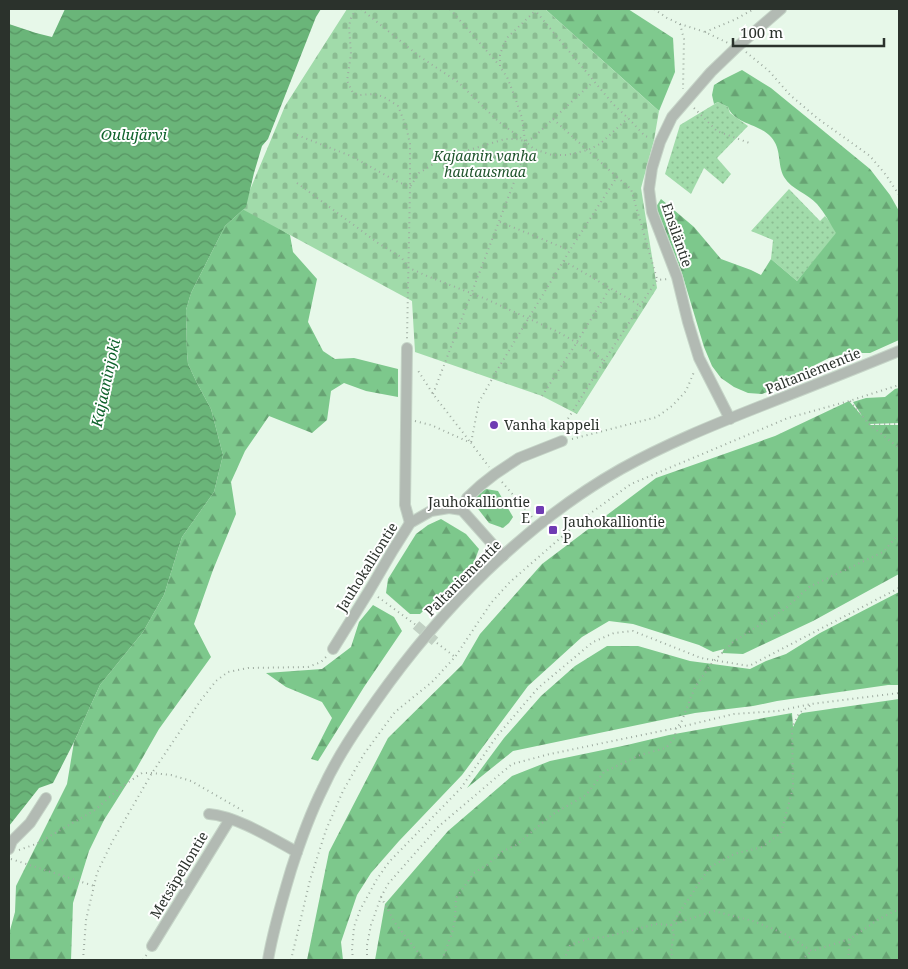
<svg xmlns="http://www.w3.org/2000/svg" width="908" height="969" viewBox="0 0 908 969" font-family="'Noto Serif',serif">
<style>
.grass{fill:url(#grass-dots)}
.forest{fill:url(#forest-firs)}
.cemetery{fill:url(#cemetery-stones)}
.water{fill:url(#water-waves)}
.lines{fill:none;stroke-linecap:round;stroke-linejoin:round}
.minor-tunnel{stroke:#c1d0c3;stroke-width:10;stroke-dasharray:10 5;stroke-linecap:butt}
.minor-casing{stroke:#c5d4c7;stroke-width:12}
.path{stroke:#9eaba0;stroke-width:2;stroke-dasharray:1 4;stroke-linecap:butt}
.minor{stroke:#b2bab3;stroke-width:10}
.poi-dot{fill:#6f3cb3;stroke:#fff;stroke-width:2}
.labels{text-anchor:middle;stroke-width:4;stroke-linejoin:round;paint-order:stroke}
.park-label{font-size:14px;font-style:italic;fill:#20552d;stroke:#fff}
.street-label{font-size:14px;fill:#2b322c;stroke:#fff}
.poi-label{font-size:14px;fill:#2b322c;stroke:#fff;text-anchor:start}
.water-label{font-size:15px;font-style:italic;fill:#0e622b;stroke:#fff}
</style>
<defs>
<pattern id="grass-dots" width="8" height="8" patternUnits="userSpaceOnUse" patternTransform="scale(1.25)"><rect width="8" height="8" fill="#a1dbaa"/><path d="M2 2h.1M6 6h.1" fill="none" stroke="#8bbc92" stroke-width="1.8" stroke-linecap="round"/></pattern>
<pattern id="forest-firs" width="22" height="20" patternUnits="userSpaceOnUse" patternTransform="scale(1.25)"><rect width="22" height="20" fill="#7dc88c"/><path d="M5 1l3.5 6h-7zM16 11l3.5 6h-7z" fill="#67a373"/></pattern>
<pattern id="cemetery-stones" width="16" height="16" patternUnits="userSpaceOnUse" patternTransform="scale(1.25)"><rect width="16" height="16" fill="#a1dbaa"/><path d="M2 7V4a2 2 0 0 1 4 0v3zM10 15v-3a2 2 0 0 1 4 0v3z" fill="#8bbc92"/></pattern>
<pattern id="water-waves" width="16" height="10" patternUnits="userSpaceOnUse" patternTransform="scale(1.25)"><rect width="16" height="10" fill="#6ab579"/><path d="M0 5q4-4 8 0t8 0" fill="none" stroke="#579463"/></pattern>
</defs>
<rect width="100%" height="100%" fill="#e7f8e9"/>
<!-- grass -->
<g class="grass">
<path d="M718,102L728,107L730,113L748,126L717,158L731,174L723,184L704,168L691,194L665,174L680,125Z"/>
<path d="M789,189L820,221L825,216L838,232L797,281L771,259L773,240L751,231Z"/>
</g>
<!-- forest -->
<g class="forest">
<path d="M545,9H628L673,38L675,72L659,111Z"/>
<path d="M742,70L771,88L870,169L890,195L899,211V340L870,353H848L829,358L811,367L790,383L762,394L748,393L734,387L721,378L712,366L704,347L681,270L656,207L661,199L694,227L721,259L751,270L761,275L771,259L797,281L836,233C830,223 824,212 817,204C807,193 792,190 784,177C777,164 782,149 771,137C760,124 734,124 728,107L718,102L714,104L712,95L714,85L724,79Z"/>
<path d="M246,207L290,235L293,252L317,279L308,322L323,351L335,359L354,358L398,369V397L366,391L344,383L331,391L327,420L312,433L269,416L245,451L231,482L236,514L213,570L194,624L211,657L159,729L135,771L104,820L89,851L73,903L71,960H9V934L15,912L16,886L67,784L74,742L100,685L143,632L164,595L182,537L214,492L223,455L211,409L197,383L188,364L187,352L186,310L191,293L225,226Z"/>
<path d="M899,388V423L869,424L871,425H899V574L813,621L743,654L722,653L724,649L713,652L699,645L633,624L609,621L582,637L528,686L462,775L399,841L371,873L357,895L341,942L343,960H307L329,852L388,738L462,665L480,634L542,564L656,478L775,436L849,401L862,416L853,402L866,398L885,397L895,389Z"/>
<path d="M486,489L498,491L513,517L509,523L503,528L489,523L475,505L477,495Z"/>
<path d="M441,519L466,534L479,549L473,565L420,614H410L386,593L388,579L416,534L428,525Z"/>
<path d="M899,592V685H888L777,701L753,706L695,713L513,751L467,788L504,738L541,696L575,666L607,646H638L690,661L750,669L766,661L786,654L820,633Z"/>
<path d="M373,605L394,617L402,631L364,687L318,761L311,759L332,718L322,702L286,687L266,673L322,669L351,647L359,622Z"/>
<path d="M899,699V960H375L385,904L448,831L512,776L550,761L627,745L669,735L792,713L793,727L799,715L802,713Z"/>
</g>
<!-- cemetery -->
<path class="cemetery" d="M347,9H545L659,111L654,140L641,188L657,288L577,414L542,396L415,352L412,301L242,209L285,106Z"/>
<!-- water -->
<path class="water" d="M65,9H321L316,17L268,139L262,146L254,173L246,207L225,226L191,293L186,310L187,352L188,364L197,383L211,409L223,455L214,492L182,537L164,595L143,632L100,685L74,742L53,783L39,788L9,826V24L36,33L52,37Z"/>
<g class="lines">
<!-- minor-tunnel -->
<path class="minor-tunnel" d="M416,625L437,643"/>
<!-- minor casing -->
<g class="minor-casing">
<g id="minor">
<path d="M407,348L405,505L410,523"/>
<path d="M730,419L699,358L688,322L677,277L652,212L649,189L652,168L660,142L672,117L711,72L737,47L781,9"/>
<path d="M462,510L467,498L481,485L495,474L519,458L562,441"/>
<path d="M333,649L369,591L393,550L410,523L431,511L449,508L462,510L503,556"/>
<path d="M209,814C236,816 273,839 297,852"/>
<path d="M9,849L12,841L30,823L46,798"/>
<path d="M152,946L230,819"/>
<path d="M268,960C273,930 282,900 291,870C300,842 310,814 323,788C337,757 357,728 376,701C440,610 524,524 621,469C666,444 713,425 761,406C807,388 853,370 899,351"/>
</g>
</g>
<!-- path -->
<g class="path">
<path d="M356,9L351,18L349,26L351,54L347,81L353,93L360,95L374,94L384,97L398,106L406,126L410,144V187L419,173L443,158L505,139H516L525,141L533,138L553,119L617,177L570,250L496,372L479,402L471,443L433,394L417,369"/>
<path d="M361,9L419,56L458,82L499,122L525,141L534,149L552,155H567L588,150L600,144L628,118"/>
<path d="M450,9L499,65"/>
<path d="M534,9L613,104L628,118L645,136L651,138"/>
<path d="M654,9L667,18L680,24L705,32L728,43"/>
<path d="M680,24L684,39L683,89"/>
<path d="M705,32L734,20L754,9"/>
<path d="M746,52L769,71L790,95L817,118L870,156L886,175L899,195"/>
<path d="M694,108L717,131L752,144"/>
<path d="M553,119L593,82"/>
<path d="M297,135L351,156L396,181L410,187L407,339"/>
<path d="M617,177L631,189L657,279"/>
<path d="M297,183L378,243L401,257L409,268L427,276L486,299L558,332L593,352L604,361L564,425L563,432"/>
<path d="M500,222L569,250"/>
<path d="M564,261L639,305"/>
<path d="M604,361L657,280L668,279"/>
<path d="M433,394L524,156L525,141L522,118L516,100L507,77L500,67V55L503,46L508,37L536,10"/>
<path d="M542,396L577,342L610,288"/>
<path d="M850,401L869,424H899"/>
<path d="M415,421L431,425L471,443L489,467"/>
<path d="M869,424L899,448"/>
<path d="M572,439L657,417L672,406L686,391L694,372"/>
<path d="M502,482L533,518"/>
<path d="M378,597L416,625"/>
<path d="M437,643L455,657"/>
<path d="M19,850L36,844L95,810L120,788L142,773H152L171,775L191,781L240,809L244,812"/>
<path d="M11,859L94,886"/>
<path d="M381,897L395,923L424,960"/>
<path d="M671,925L710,867L734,854L762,847L781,833L793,788L792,728L799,713L811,705"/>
<path d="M671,925L674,933L671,952L673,960"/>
<path d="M83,960L86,920L97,873L112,842L152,773L201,700L216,681L228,672L248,668L308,667L321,662L327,656"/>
<path d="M143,960L147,954"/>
<path d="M291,960L310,880L326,830L343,791L364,754L395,712L432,682L455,657L491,603L510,582L581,520L631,484L788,418L849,401L899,385"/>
<path d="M353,960L352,949L354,927L360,910L377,879L389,862L461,788L497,736L538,688L593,642L614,633L633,631L701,658L749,666L899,588"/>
<path d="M367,960V945L371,925L381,897L388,884L438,827L512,764L550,754L676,728L734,714L778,711L811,704L899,693"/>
<path d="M442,960L452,933L455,920L456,898L474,873L487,865L503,851L516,845L553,814L586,795L604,772L640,755L666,748L675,737L676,728L681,723L695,687L712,663L733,642L785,609L809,587L883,552L899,534"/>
<path d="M564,960L570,945L591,938L605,937L656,924L671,925L714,911L753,921L783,933L812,951L850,939L879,919L895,911H899"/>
<path d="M801,960L812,951"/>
<path d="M848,960L850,939"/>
</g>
<!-- minor -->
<use href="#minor" class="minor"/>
</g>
<!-- markers -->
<g class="poi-dot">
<circle cx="494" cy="425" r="5"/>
<rect x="535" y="505" width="10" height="10" rx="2.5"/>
<rect x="548" y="525" width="10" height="10" rx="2.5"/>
</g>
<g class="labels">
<!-- park labels -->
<g class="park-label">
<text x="485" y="161">Kajaanin vanha<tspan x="485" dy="16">hautausmaa</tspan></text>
</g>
<!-- street labels -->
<g class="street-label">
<text transform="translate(677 235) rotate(71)" y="5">Ensiläntie</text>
<text transform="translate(813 371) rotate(-22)" y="5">Paltaniementie</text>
<text transform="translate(367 567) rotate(-58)" y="5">Jauhokalliontie</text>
<text transform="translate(463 578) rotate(-45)" y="5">Paltaniementie</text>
<text transform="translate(179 875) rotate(-59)" y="5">Metsäpellontie</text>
</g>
<!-- poi labels -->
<g class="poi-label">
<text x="504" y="430">Vanha kappeli</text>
<text x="530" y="507" text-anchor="end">Jauhokalliontie<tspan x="530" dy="16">E</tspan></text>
<text x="563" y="527">Jauhokalliontie<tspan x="563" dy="16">P</tspan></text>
</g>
<!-- water labels -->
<g class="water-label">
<text x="134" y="140">Oulujärvi</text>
<text transform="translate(106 383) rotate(-78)" y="5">Kajaaninjoki</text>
</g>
</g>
<!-- border -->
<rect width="908" height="969" fill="none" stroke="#2b322c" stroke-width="20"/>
<!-- scale -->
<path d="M733 38v8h151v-8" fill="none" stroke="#2b322c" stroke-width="2.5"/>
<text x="740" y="38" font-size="15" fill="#2b322c" stroke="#ffffff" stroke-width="4" paint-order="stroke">100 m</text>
</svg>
